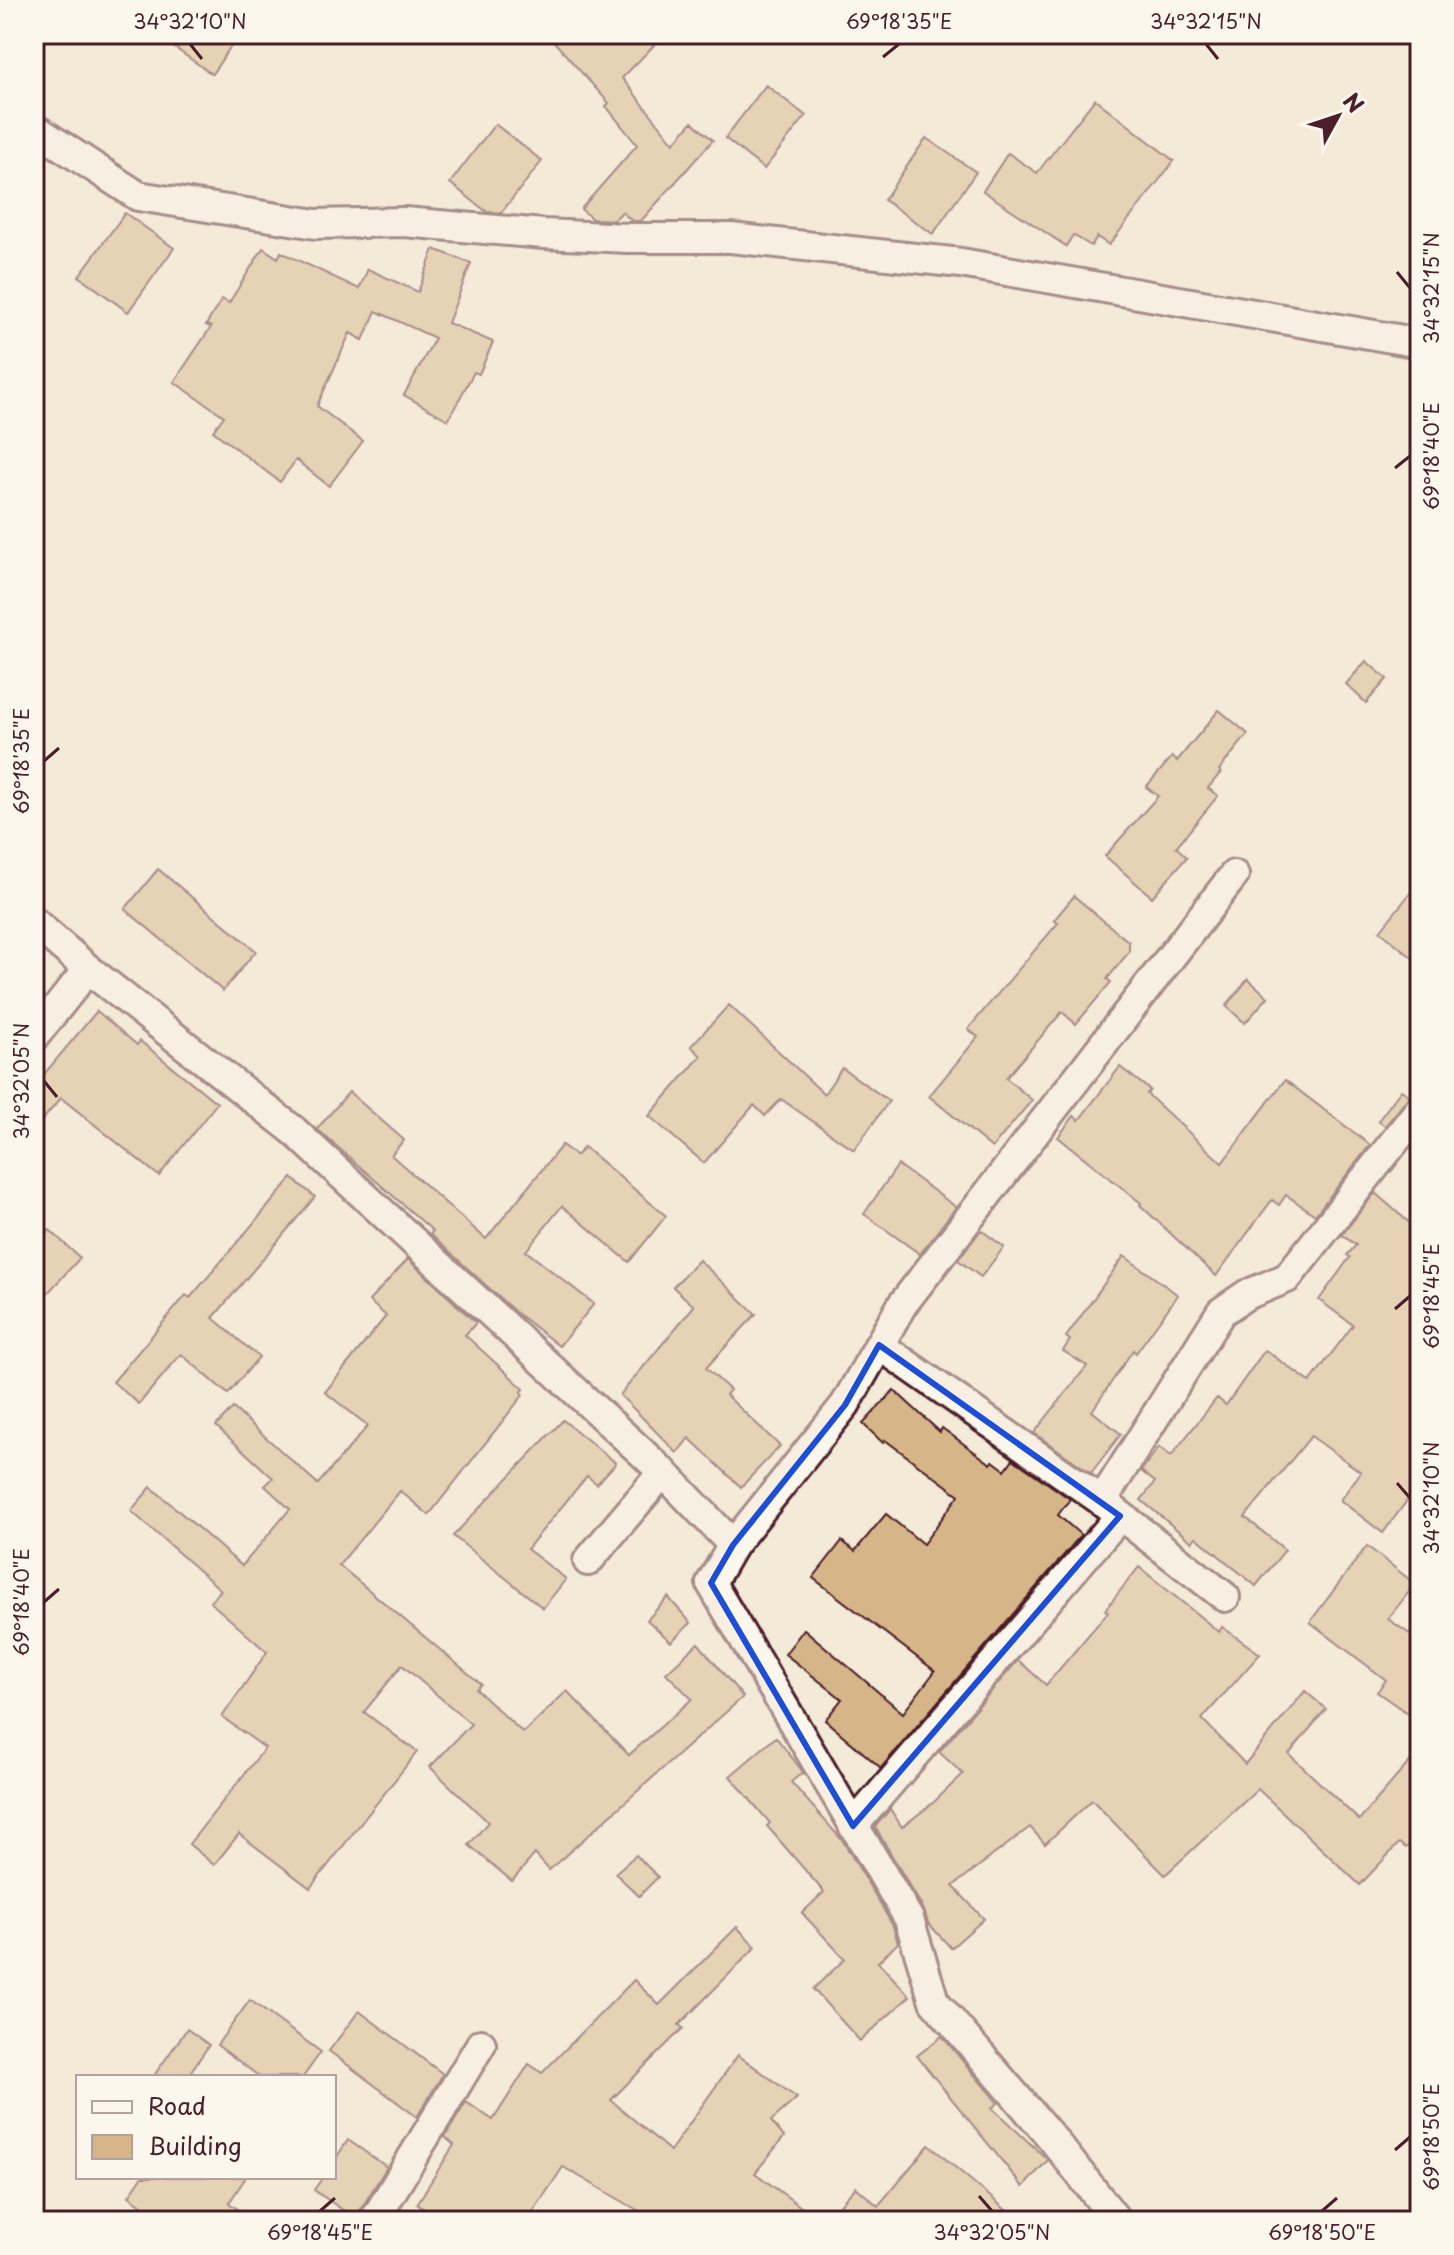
<svg xmlns="http://www.w3.org/2000/svg" width="1454" height="2255" viewBox="0 0 1454 2255" font-family="'Playpen Sans',sans-serif">
<style>
.building{fill:#d6b589;stroke:#4a1f2b;stroke-width:2}
.lines{fill:none;stroke-linecap:round;stroke-linejoin:round}
.minor-casing{stroke:#4a1f2b;stroke-width:34}
.minor{stroke:#fbf7ec;stroke-width:28}
.marked{fill:none;stroke:#1d4ed8;stroke-width:6;stroke-linejoin:round}
.ticks{fill:none;stroke:#4a1f2b;stroke-width:3}
.neatline{fill:none;stroke:#4a1f2b;stroke-width:3}
.ticks-label{font-size:20px;text-anchor:middle;fill:#4a1f2b}
</style>
<rect width="100%" height="100%" fill="#f4ead8"/>
<filter id="ink" filterUnits="userSpaceOnUse"><feTurbulence type="fractalNoise" baseFrequency=".0125" numOctaves="2"/><feDisplacementMap in="SourceGraphic" scale="16" xChannelSelector="R" yChannelSelector="G"/><feConvolveMatrix kernelMatrix="1 2 1 2 8 2 1 2 1" color-interpolation-filters="sRGB"/></filter>
<g filter="url(#ink)">
<!-- building -->
<g class="building">
<path d="M155,34H239L212,74Z"/>
<path d="M547,34H665L622,78L674,143L692,122L713,140L641,221H632L622,212L614,220L592,219L581,209L637,145L606,106L609,103Z"/>
<path d="M766,85L806,116L764,169L725,138Z"/>
<path d="M1095,99L1174,161L1109,245L1097,237L1091,246L1073,235L1066,246L983,191L1008,153L1037,173Z"/>
<path d="M495,124L542,161L501,213L487,212L450,183Z"/>
<path d="M926,138L976,172L933,234L884,200Z"/>
<path d="M125,213L174,248L128,312L79,276Z"/>
<path d="M263,248L278,258L281,252L359,289L368,269L418,292L434,249L471,263L448,323L493,342L479,374L474,372L448,420L404,395L435,338L376,311L363,340L350,333L317,406L363,441L329,486L296,460L280,482L213,431L224,416L174,382L211,327L206,325L222,299L229,303Z"/>
<path d="M1366,661L1387,679L1366,703L1346,684Z"/>
<path d="M1219,710L1248,734L1219,770L1221,772L1208,788L1218,796L1176,847L1187,857L1152,897L1105,856L1158,796L1146,787L1172,757L1177,761Z"/>
<path d="M158,869L256,951L223,991L125,909Z"/>
<path d="M1420,881V964L1380,931Z"/>
<path d="M1074,896L1129,942V952L1107,979L1111,982L1076,1024L1062,1012L1006,1078L1032,1100L992,1148L929,1096L978,1037L968,1029L1058,923L1054,920Z"/>
<path d="M1248,979L1268,997L1245,1023L1226,1006Z"/>
<path d="M729,1005L824,1094L842,1068L889,1101L854,1150L781,1099L765,1116L754,1105L704,1163L649,1116L701,1056L691,1046Z"/>
<path d="M97,1011L137,1045L140,1041L217,1103L159,1176L61,1098L34,1130V1086Z"/>
<path d="M1120,1067L1150,1090L1147,1094L1222,1163L1285,1080L1370,1145L1315,1215L1286,1195L1279,1205L1272,1200L1216,1276L1140,1205L1141,1203L1058,1137L1074,1116L1079,1120Z"/>
<path d="M1401,1090L1410,1096L1385,1126L1378,1121Z"/>
<path d="M349,1092L404,1140L391,1155L486,1239L562,1145L576,1156L584,1147L666,1216L629,1262L562,1206L526,1251L594,1304L559,1346L514,1311L430,1234L433,1231L317,1129Z"/>
<path d="M898,1165L956,1207L920,1254L864,1214Z"/>
<path d="M292,1178L315,1197L213,1318L259,1357L228,1394L181,1354L139,1404L113,1382L186,1295L190,1298Z"/>
<path d="M1375,1193L1420,1232V1483L1383,1533L1340,1500L1361,1472L1311,1436L1245,1517L1285,1550L1256,1586L1196,1537L1192,1542L1141,1500L1155,1482L1141,1471L1159,1447L1171,1456L1217,1398L1226,1405L1265,1350L1310,1382L1353,1325L1319,1300L1350,1257L1347,1255L1356,1245L1342,1235Z"/>
<path d="M50,1230L80,1258L34,1308V1246Z"/>
<path d="M981,1230L1004,1247L981,1277L958,1260Z"/>
<path d="M1124,1256L1178,1295L1136,1353L1133,1350L1092,1411L1121,1434L1091,1473L1034,1433L1087,1366L1063,1351L1070,1340L1066,1337Z"/>
<path d="M408,1259L476,1323L465,1335L524,1389L521,1392L523,1395L429,1515L400,1491L339,1565L481,1684L476,1689L523,1733L567,1691L629,1755L692,1699L666,1673L698,1643L743,1697L549,1870L535,1854L512,1881L469,1845L488,1822L430,1767L471,1724L402,1665L364,1712L417,1752L310,1888L239,1834L214,1865L189,1844L265,1748L222,1717L267,1652L210,1602L221,1590L131,1511L151,1487L242,1566L290,1509L265,1486L273,1478L216,1426L233,1408L318,1484L368,1426L325,1392L386,1316L369,1301Z"/>
<path d="M699,1260L756,1314L706,1368L730,1390L726,1395L780,1446L741,1487L689,1438L677,1453L620,1395L694,1306L673,1287Z"/>
<path d="M894,1390L940,1432L942,1428L991,1464L993,1461L1005,1470L1013,1459L1070,1499L1058,1515L1081,1535L881,1768L825,1720L842,1699L785,1654L804,1629L903,1713L935,1671L813,1578L842,1541L855,1551L886,1514L923,1544L959,1495L885,1440L883,1443L863,1424Z"/>
<path d="M563,1420L616,1463L597,1484L587,1476L527,1549L566,1579L543,1608L453,1536Z"/>
<path d="M1367,1546L1415,1584L1388,1619L1420,1641V1722L1377,1692L1386,1680L1310,1622Z"/>
<path d="M1139,1567L1219,1632L1222,1627L1260,1654L1202,1719L1245,1764L1305,1691L1326,1709L1289,1754L1359,1820L1420,1750V1832L1406,1848L1399,1843L1360,1885L1258,1789L1165,1875L1092,1800L1045,1844L1030,1827L953,1886L984,1919L951,1948L928,1923L924,1910L875,1827L890,1809L902,1827L934,1802L963,1774L939,1752L1018,1660L1046,1685L1108,1612L1105,1610Z"/>
<path d="M668,1597L691,1623L671,1642L647,1620Z"/>
<path d="M776,1737L803,1772L791,1782L843,1841L893,1926L898,1943L878,1962L910,1996L860,2041L813,1989L845,1959L802,1913L824,1892L767,1826L770,1823L730,1776Z"/>
<path d="M636,1855L658,1877L639,1896L615,1873Z"/>
<path d="M737,1927L756,1947L679,2025L683,2028L611,2100L670,2151L738,2055L797,2098L771,2121L784,2137L755,2173L820,2221H632L639,2211L563,2167L527,2221H441L417,2204L454,2145L445,2137L466,2102L493,2120L529,2064L542,2073L634,1980L659,2005Z"/>
<path d="M250,2000L321,2052L303,2077H260L217,2045Z"/>
<path d="M359,2011L443,2074L417,2117L329,2051Z"/>
<path d="M187,2029L209,2045L187,2077H153Z"/>
<path d="M942,2036L998,2103L992,2108L1048,2160L1023,2187L917,2056Z"/>
<path d="M348,2140L387,2167L359,2212L357,2220L314,2190L323,2177H334V2161Z"/>
<path d="M929,2145L1019,2221H825L856,2187L878,2206Z"/>
<path d="M142,2177H246L229,2203L254,2221H138L146,2208L129,2196Z"/>
</g>
<g class="lines">
<!-- minor casing -->
<g class="minor-casing">
<g id="minor">
<path d="M34,128L138,196L316,224L404,222L544,234L628,238H731L961,263L1420,343"/>
<path d="M34,922L88,969L293,1130L663,1472L733,1545L711,1583L909,1919L934,2001L1051,2137L1117,2221"/>
<path d="M34,1037L88,969"/>
<path d="M879,1345L1102,1501L1225,1597"/>
<path d="M1102,1501L1221,1312L1246,1295L1287,1278L1420,1109"/>
<path d="M733,1545L845,1405L902,1305L1234,875"/>
<path d="M588,1561L663,1472"/>
<path d="M853,1826L1120,1516"/>
<path d="M374,2221L481,2044"/>
</g>
</g>
<!-- minor -->
<use href="#minor" class="minor"/>
</g>
</g>
<!-- marked area -->
<path d="M0 0H1454V2255H0ZM879,1345L1120,1516L853,1826L711,1583L733,1545L845,1405Z" fill="#f4ead8" fill-opacity=".55" fill-rule="evenodd"/>
<path class="marked" d="M879,1345L1120,1516L853,1826L711,1583L733,1545L845,1405Z"/>
<!-- ticks -->
<path class="ticks" d="M190,44L202,59M1206,44L1218,59M883,57L899,44M1397,272L1410,288M1395,468L1410,456M44,761L59,748M44,1081L57,1097M1395,1309L1410,1296M1397,1483L1410,1498M44,1602L59,1589M1395,2150L1410,2137M979,2196L992,2211M320,2211L335,2198M1322,2211L1337,2198"/>
<!-- margin -->
<rect width="1454" height="2255" fill="none" stroke="#fbf7ec" stroke-width="88"/>
<!-- legend -->
<rect x="76" y="2075" width="260" height="104" fill="#fbf7ec" stroke="#b4a19f" stroke-width="2"/>
<rect x="92" y="2101" width="40" height="12" fill="#fbf7ec" stroke="#b4a19f" stroke-width="2"/>
<text x="148" y="2115" font-size="24" fill="#4a1f2b">Road</text>
<rect x="92" y="2135" width="40" height="24" fill="#d6b589" stroke="#b4a19f" stroke-width="2"/>
<text x="148" y="2155" font-size="24" fill="#4a1f2b">Building</text>
<!-- north arrow -->
<g transform="translate(1338 116) rotate(50)" stroke="#fbf7ec" stroke-width="6" paint-order="stroke">
<path d="M0-6L14 30L0 20L-14 30Z" fill="#4a1f2b"/>
<text y="-12" font-size="22" font-weight="bold" text-anchor="middle" fill="#4a1f2b">N</text>
</g>
<rect x="44" y="44" width="1366" height="2167" class="neatline"/>
<g class="ticks-label">
<text x="190" y="29">34°32'10"N</text>
<text x="899" y="29">69°18'35"E</text>
<text x="1206" y="29">34°32'15"N</text>
<text transform="translate(1432 288) rotate(-90)" y="7">34°32'15"N</text>
<text transform="translate(1432 456) rotate(-90)" y="7">69°18'40"E</text>
<text transform="translate(22 761) rotate(-90)" y="7">69°18'35"E</text>
<text transform="translate(22 1081) rotate(-90)" y="7">34°32'05"N</text>
<text transform="translate(1432 1296) rotate(-90)" y="7">69°18'45"E</text>
<text transform="translate(1432 1498) rotate(-90)" y="7">34°32'10"N</text>
<text transform="translate(22 1602) rotate(-90)" y="7">69°18'40"E</text>
<text transform="translate(1432 2137) rotate(-90)" y="7">69°18'50"E</text>
<text x="320" y="2240">69°18'45"E</text>
<text x="992" y="2240">34°32'05"N</text>
<text x="1322" y="2240">69°18'50"E</text>
</g>
</svg>
